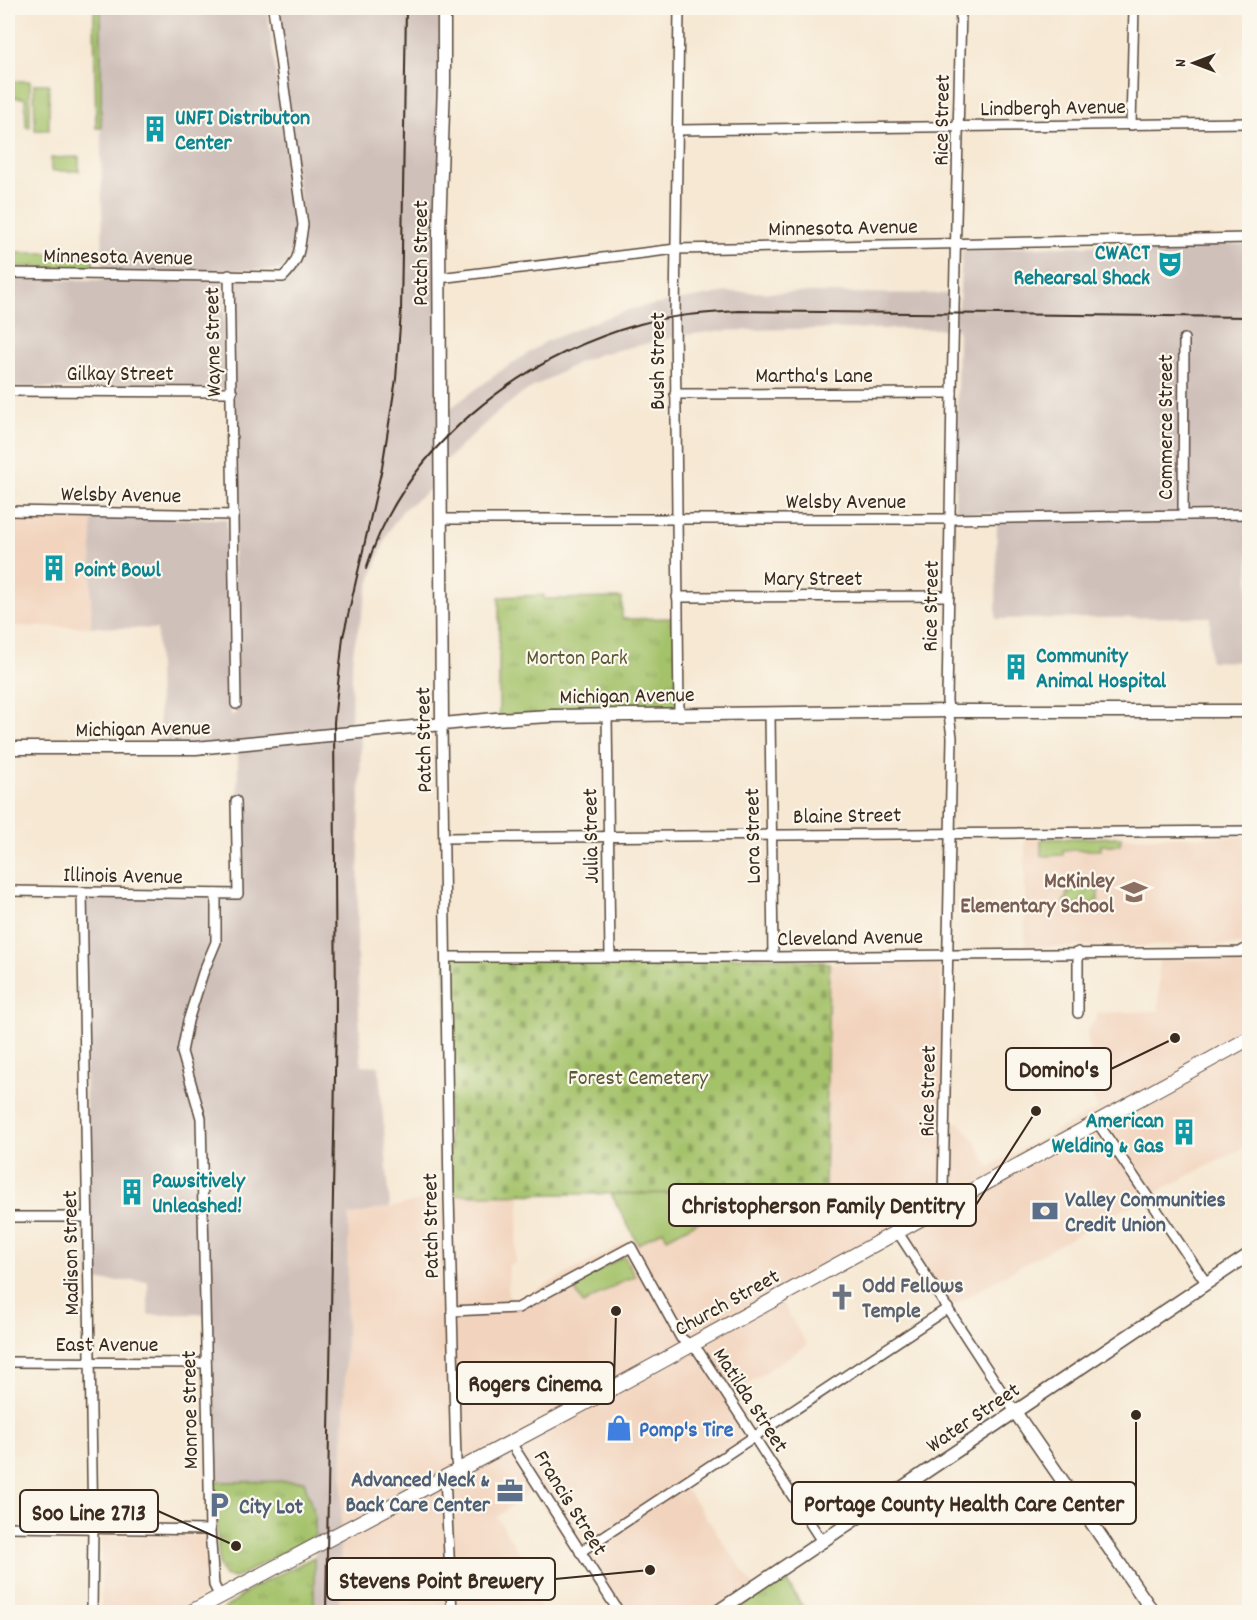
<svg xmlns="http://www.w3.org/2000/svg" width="1257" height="1620" viewBox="0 0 1257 1620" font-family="Dekko,sans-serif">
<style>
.built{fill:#f2d4be}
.industrial{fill:#cfc0ba}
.grass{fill:#a4c26a;stroke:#707644;stroke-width:1.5}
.cemetery{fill:url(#cemetery-stones);stroke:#707644;stroke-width:1.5}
.park{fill:url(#park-tufts);stroke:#707644;stroke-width:1.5}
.garden{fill:url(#garden-furrows);stroke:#707644;stroke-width:1.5}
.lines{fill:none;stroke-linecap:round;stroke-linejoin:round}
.minor-casing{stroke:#574639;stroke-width:12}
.tertiary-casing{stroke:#574639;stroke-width:15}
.secondary-casing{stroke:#574639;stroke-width:16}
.minor{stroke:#fff;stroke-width:9}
.tertiary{stroke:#fff;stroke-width:12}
.secondary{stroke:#fff;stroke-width:14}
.rail{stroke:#3b2a1e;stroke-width:2}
.labels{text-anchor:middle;stroke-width:4.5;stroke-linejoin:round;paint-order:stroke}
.street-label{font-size:22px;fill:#3b2a1e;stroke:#fbf7ec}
.culture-label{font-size:22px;font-weight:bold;fill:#0d838f;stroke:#fbf7ec;text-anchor:start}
.park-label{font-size:22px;fill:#5a5835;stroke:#fbf7ec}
.education-label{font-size:22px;font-weight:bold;fill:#785e54;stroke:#fbf7ec;text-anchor:end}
.service-label{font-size:22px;font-weight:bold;fill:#4e5e75;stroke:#fbf7ec;text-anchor:start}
.worship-label{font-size:22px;font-weight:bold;fill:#5b616d;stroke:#fbf7ec;text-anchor:start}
.shop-label{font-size:22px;font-weight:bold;fill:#366cbe;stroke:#fbf7ec;text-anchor:start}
.leader{fill:none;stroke:#3b2a1e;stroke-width:2}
.callout-dot{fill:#3b2a1e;stroke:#fbf7ec;stroke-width:2}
.callout{fill:#fbf7ec;stroke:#3b2a1e;stroke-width:2}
.callout-label{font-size:24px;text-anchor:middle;font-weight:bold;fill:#3b2a1e}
</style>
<defs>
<pattern id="cemetery-stones" width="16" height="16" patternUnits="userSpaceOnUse" patternTransform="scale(1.5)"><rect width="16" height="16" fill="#a4c26a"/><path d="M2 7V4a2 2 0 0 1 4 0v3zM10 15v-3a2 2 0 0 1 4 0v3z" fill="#879e57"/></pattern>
<pattern id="park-tufts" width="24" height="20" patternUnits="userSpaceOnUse" patternTransform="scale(1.5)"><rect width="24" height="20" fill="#a4c26a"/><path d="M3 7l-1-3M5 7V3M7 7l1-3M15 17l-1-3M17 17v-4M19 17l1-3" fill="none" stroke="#879e57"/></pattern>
<pattern id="garden-furrows" width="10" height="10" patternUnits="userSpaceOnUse" patternTransform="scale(1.5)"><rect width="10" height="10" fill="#a4c26a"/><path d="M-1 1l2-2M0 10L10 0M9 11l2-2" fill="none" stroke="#879e57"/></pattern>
</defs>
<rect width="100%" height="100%" fill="#fbf7ec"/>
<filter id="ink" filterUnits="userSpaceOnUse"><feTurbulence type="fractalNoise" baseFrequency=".0167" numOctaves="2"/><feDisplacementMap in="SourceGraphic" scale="12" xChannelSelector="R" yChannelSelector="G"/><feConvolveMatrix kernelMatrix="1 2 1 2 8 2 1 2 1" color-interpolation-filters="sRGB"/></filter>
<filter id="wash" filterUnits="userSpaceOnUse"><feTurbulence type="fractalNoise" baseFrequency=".008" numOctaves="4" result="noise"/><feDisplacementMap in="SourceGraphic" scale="24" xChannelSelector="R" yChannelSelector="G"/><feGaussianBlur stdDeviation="1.35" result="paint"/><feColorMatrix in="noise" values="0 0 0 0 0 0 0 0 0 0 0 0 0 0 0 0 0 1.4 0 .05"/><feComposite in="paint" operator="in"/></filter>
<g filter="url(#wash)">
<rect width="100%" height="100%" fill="#f6e8d3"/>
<!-- built -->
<g class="built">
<path d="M8,518H92L91,627L8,626Z"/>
<path d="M1245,836L1243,945L1025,947V839Z"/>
<path d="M1249,956V1154L1245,1147L1147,1197L1024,1264L948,1308L897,1231L778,1296L807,1345L729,1396L755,1437L683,1484L755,1588L717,1612H616L531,1490L497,1517L537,1582L540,1612H339L349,1216L449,1195H520L515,1264L509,1265L508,1295L514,1302L634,1238L639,1244L663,1230L668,1238L732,1204V1193L824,1192L829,963L940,964L945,1077V1122L960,1123L975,1141L989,1167L1098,1108L1077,1070L1090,1060L1087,1030L1095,1021L1098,1013L1159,1011V959L1241,960Z"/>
<path d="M199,1535L205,1538L207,1590L203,1597L175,1612H101V1536Z"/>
</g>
<!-- industrial -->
<g class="industrial">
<path d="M99,8H267L297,236L293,256L281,270H223L226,384L224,389L8,388V279L103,280Z"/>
<path d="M273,8H444L441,415L502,370L547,341L596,321L631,309L727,292L956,294L955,306L959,307L962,250L1056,246L1249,244V662L1210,661V617L996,619L997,513H961L955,507L958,329H790L718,331L685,335L600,354L579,362L521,394L493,416L441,465V481L403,510L388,532L370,581L354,646L352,664L351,733H361L357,951L361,1065L379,1066L390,1207L349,1216L339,1612H314L315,1517L304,1481L208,1482L206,1314L148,1315V1281H89L82,893L237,894L238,746L160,748L157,629L91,627L92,518L225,519L227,522L231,715L236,714L229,275L283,277L291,269L303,226Z"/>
</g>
<!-- grass -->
<g class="grass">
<path d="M94,8H101V128H96Z"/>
<path d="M8,81H30V127H26L25,98L8,97Z"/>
<path d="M34,84H49V130H35Z"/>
<path d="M79,157V171H51V158Z"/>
<path d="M8,253H93V265L90,268L8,267Z"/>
<path d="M1121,837L1120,845H1101V850H1063V855L1041,856V839Z"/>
<path d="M732,1193V1204L667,1238L663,1230L638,1244L611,1194Z"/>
<path d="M624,1256L635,1276L629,1279L628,1278L583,1304L572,1285Z"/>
</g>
<!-- cemetery -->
<path class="cemetery" d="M446,957H773L829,963L825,1192L449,1195Z"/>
<!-- park -->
<g class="park">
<path d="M544,595V599L622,598V619L678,618L679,714L499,719V597Z"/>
<path d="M304,1481L315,1517V1536L235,1578L224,1576L219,1567L215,1482Z"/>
<path d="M314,1557V1612H220L252,1588Z"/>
<path d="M785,1579L806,1612H733Z"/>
</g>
<!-- garden -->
<path class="garden" d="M1067,883H1098V905H1064V900L1067,899Z"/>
</g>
<g filter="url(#ink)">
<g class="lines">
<!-- minor casing -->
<g class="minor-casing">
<g id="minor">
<path d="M679,8H702"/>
<path d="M1131,125L1134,8"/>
<path d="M678,130L1250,123"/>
<path d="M8,273L283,277C301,259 299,250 303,225L273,8"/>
<path d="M229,275L236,704"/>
<path d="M439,278L676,249L1250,238"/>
<path d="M8,391L232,392"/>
<path d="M675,394L952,393"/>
<path d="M8,511L234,515"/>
<path d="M1183,515L1184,339"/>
<path d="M442,519H950L1250,514"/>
<path d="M677,597L949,596"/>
<path d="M607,714L610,957"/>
<path d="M679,714L675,316L679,8"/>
<path d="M770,714L773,957"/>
<path d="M442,724L449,1195L456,1461L458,1471"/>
<path d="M444,838L1250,831"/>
<path d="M8,891L238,894L236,801"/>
<path d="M82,893L93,1529L92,1612"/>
<path d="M216,894V942L203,973L188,1021L182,1052L201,1118L210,1530L214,1585L220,1597"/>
<path d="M1078,952V1013"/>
<path d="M446,957H773L1240,952L1249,947L1250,942"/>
<path d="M1097,1122L1207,1284"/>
<path d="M948,1203L943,1193L952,737L947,701L952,393L961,8"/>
<path d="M8,1217H88"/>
<path d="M897,1231L1015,1412"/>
<path d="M452,1311L518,1308L631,1247L681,1338L699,1352L823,1543"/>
<path d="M8,1362L206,1363"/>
<path d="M511,1443L619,1612"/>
<path d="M445,1477L452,1612"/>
<path d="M8,1527L210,1530"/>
<path d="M580,1552L948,1308"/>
</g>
</g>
<!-- tertiary casing -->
<g class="tertiary-casing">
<g id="tertiary">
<path d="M442,724L439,231L444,83V8"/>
<path d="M8,748H196L495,719L551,716L950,711H1250"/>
<path d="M1015,1412L1153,1612"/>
<path d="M717,1612L1250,1254"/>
</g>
</g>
<!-- secondary casing -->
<g class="secondary-casing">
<path id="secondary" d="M191,1612L602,1394L1250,1038"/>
</g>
<!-- minor -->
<use href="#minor" class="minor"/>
<!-- tertiary -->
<use href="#tertiary" class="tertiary"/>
<!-- secondary -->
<use href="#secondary" class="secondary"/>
<!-- rail -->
<g class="rail">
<path d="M366,569C405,446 519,358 640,324C673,315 706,313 739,311L1250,317"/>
<path d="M326,1612L336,1015L334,722L343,637L382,468L396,379L401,312L406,8"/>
</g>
</g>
</g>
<!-- icons -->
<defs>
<g id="building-bare" transform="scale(2.07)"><path d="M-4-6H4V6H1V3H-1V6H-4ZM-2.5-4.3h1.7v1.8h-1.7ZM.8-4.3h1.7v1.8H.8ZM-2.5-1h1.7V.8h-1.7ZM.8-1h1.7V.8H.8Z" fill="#0f9aa8" stroke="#fbf7ec" stroke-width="2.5" paint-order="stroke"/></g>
<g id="theatre-bare" transform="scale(2.07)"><path d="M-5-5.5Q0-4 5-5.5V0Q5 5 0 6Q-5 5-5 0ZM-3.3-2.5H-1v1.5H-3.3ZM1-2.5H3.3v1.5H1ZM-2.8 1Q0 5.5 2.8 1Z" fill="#0f9aa8" stroke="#fbf7ec" stroke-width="2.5" paint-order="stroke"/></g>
<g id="school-bare" transform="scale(2.07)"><path d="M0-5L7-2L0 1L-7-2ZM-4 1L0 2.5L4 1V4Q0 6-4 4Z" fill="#8d6e63" stroke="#fbf7ec" stroke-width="2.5" paint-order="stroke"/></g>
<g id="bank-bare" transform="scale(2.07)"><path d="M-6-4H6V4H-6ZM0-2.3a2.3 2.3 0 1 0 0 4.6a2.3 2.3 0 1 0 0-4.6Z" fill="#5c6f8a" stroke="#fbf7ec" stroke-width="2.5" paint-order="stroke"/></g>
<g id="church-bare" transform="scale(2.07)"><path d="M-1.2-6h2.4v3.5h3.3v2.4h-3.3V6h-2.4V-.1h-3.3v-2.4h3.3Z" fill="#6b7280" stroke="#fbf7ec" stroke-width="2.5" paint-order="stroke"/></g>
<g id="shop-bare" transform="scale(2.07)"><path d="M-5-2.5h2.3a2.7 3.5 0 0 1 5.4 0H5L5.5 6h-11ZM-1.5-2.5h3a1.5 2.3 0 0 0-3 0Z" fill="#3f7fe0" stroke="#fbf7ec" stroke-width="2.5" paint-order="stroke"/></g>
<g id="office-bare" transform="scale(2.07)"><path d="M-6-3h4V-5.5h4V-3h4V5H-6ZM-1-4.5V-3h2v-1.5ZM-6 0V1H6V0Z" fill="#5c6f8a" stroke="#fbf7ec" stroke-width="2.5" paint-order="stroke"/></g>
<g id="parking-bare" transform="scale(2.07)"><path d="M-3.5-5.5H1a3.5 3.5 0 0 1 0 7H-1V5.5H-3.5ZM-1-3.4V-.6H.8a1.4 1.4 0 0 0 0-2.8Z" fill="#5c6f8a" stroke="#fbf7ec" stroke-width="2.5" paint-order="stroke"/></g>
</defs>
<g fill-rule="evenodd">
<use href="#building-bare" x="155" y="129"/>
<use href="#theatre-bare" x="1170" y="264"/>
<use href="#building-bare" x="54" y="568"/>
<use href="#building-bare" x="1016" y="667"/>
<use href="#school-bare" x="1134" y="892"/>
<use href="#building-bare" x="1184" y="1132"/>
<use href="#building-bare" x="132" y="1192"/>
<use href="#bank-bare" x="1045" y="1211"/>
<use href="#church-bare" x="842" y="1297"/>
<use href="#shop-bare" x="619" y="1428"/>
<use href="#office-bare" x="510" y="1491"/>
<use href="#parking-bare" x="219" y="1505"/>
</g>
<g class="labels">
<!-- street labels -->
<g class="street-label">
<text transform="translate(1053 106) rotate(-1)" y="8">Lindbergh Avenue</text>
<text transform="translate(940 120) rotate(-89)" y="8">Rice Street</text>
<text transform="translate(843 226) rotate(-1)" y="8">Minnesota Avenue</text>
<text transform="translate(419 253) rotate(-90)" y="8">Patch Street</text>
<text transform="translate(118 255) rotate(1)" y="8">Minnesota Avenue</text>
<text transform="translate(211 342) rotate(-91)" y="8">Wayne Street</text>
<text transform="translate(656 361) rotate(-90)" y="8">Bush Street</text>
<text x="120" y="380">Gilkay Street</text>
<text x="814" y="382">Martha's Lane</text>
<text transform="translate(1164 427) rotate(-90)" y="8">Commerce Street</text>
<text transform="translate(121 493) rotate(1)" y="8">Welsby Avenue</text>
<text x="846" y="508">Welsby Avenue</text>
<text x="813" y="585">Mary Street</text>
<text transform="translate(929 606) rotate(-89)" y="8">Rice Street</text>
<text transform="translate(627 694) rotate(-1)" y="8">Michigan Avenue</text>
<text transform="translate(143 727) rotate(-1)" y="8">Michigan Avenue</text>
<text transform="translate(422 740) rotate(-91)" y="8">Patch Street</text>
<text transform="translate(847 814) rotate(-1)" y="8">Blaine Street</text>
<text transform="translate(589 836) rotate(-91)" y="8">Julia Street</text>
<text transform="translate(751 836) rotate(-91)" y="8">Lora Street</text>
<text transform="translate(123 874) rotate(1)" y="8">Illinois Avenue</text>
<text transform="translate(850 936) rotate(-1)" y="8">Cleveland Avenue</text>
<text transform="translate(926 1091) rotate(-89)" y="8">Rice Street</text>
<text transform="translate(429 1226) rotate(-91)" y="8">Patch Street</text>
<text transform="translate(69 1253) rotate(-91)" y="8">Madison Street</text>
<text transform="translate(726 1301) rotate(-29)" y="8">Church Street</text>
<text x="107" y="1351">East Avenue</text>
<text transform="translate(752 1399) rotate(57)" y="8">Matilda Street</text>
<text transform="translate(188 1410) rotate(-91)" y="8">Monroe Street</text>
<text transform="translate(972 1416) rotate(-34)" y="8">Water Street</text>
<text transform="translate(572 1502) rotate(58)" y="8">Francis Street</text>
</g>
<!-- culture labels -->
<g class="culture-label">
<text x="175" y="124">UNFI Distributon<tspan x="175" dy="25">Center</tspan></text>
<text x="1150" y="259" text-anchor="end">CWACT<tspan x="1150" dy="25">Rehearsal Shack</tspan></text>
<text x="74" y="576">Point Bowl</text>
<text x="1036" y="662">Community<tspan x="1036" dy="25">Animal Hospital</tspan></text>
<text x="1164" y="1127" text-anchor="end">American<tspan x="1164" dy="25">Welding &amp; Gas</tspan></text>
<text x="152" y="1187">Pawsitively<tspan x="152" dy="25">Unleashed!</tspan></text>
</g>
<!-- park labels -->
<g class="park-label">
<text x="577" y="664">Morton Park</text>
<text x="638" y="1084">Forest Cemetery</text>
</g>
<!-- education labels -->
<g class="education-label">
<text x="1114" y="887">McKinley<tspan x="1114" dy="25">Elementary School</tspan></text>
</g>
<!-- service labels -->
<g class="service-label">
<text x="1065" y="1206">Valley Communities<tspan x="1065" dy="25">Credit Union</tspan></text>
<text x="490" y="1486" text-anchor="end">Advanced Neck &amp;<tspan x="490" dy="25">Back Care Center</tspan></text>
<text x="239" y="1513">City Lot</text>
</g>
<!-- worship labels -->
<g class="worship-label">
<text x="862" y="1292">Odd Fellows<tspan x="862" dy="25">Temple</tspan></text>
</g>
<!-- shop labels -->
<g class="shop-label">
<text x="639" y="1436">Pomp's Tire</text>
</g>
</g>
<!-- callouts -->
<path class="leader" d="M1175 1038L1111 1069M1036 1111L976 1205M616 1311L614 1383M1136 1415L1136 1503M236 1546L158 1511M650 1570L555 1579"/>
<g class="callout-dot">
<circle cx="1175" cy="1038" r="6"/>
<circle cx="1036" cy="1111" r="6"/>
<circle cx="616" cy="1311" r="6"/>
<circle cx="1136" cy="1415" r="6"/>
<circle cx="236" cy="1546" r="6"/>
<circle cx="650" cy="1570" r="6"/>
</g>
<g class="callout">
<rect x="1006" y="1048" width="105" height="42" rx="6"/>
<rect x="669" y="1184" width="307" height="42" rx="6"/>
<rect x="457" y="1362" width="157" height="42" rx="6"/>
<rect x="792" y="1482" width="344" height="42" rx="6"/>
<rect x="20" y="1490" width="138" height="42" rx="6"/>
<rect x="327" y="1558" width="228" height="42" rx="6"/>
</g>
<g class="callout-label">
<text x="1059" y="1077">Domino's</text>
<text x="823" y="1213">Christopherson Family Dentitry</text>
<text x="535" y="1391">Rogers Cinema</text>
<text x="964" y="1511">Portage County Health Care Center</text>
<text x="89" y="1520">Soo Line 2713</text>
<text x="441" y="1588">Stevens Point Brewery</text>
</g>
<!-- margin -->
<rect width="1257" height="1620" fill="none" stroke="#fbf7ec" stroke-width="30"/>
<!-- north arrow -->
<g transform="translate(1194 63) rotate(270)" stroke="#fbf7ec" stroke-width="4.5" paint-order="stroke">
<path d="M0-4.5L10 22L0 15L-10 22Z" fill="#3b2a1e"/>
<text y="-9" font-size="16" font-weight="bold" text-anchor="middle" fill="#3b2a1e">N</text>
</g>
</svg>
